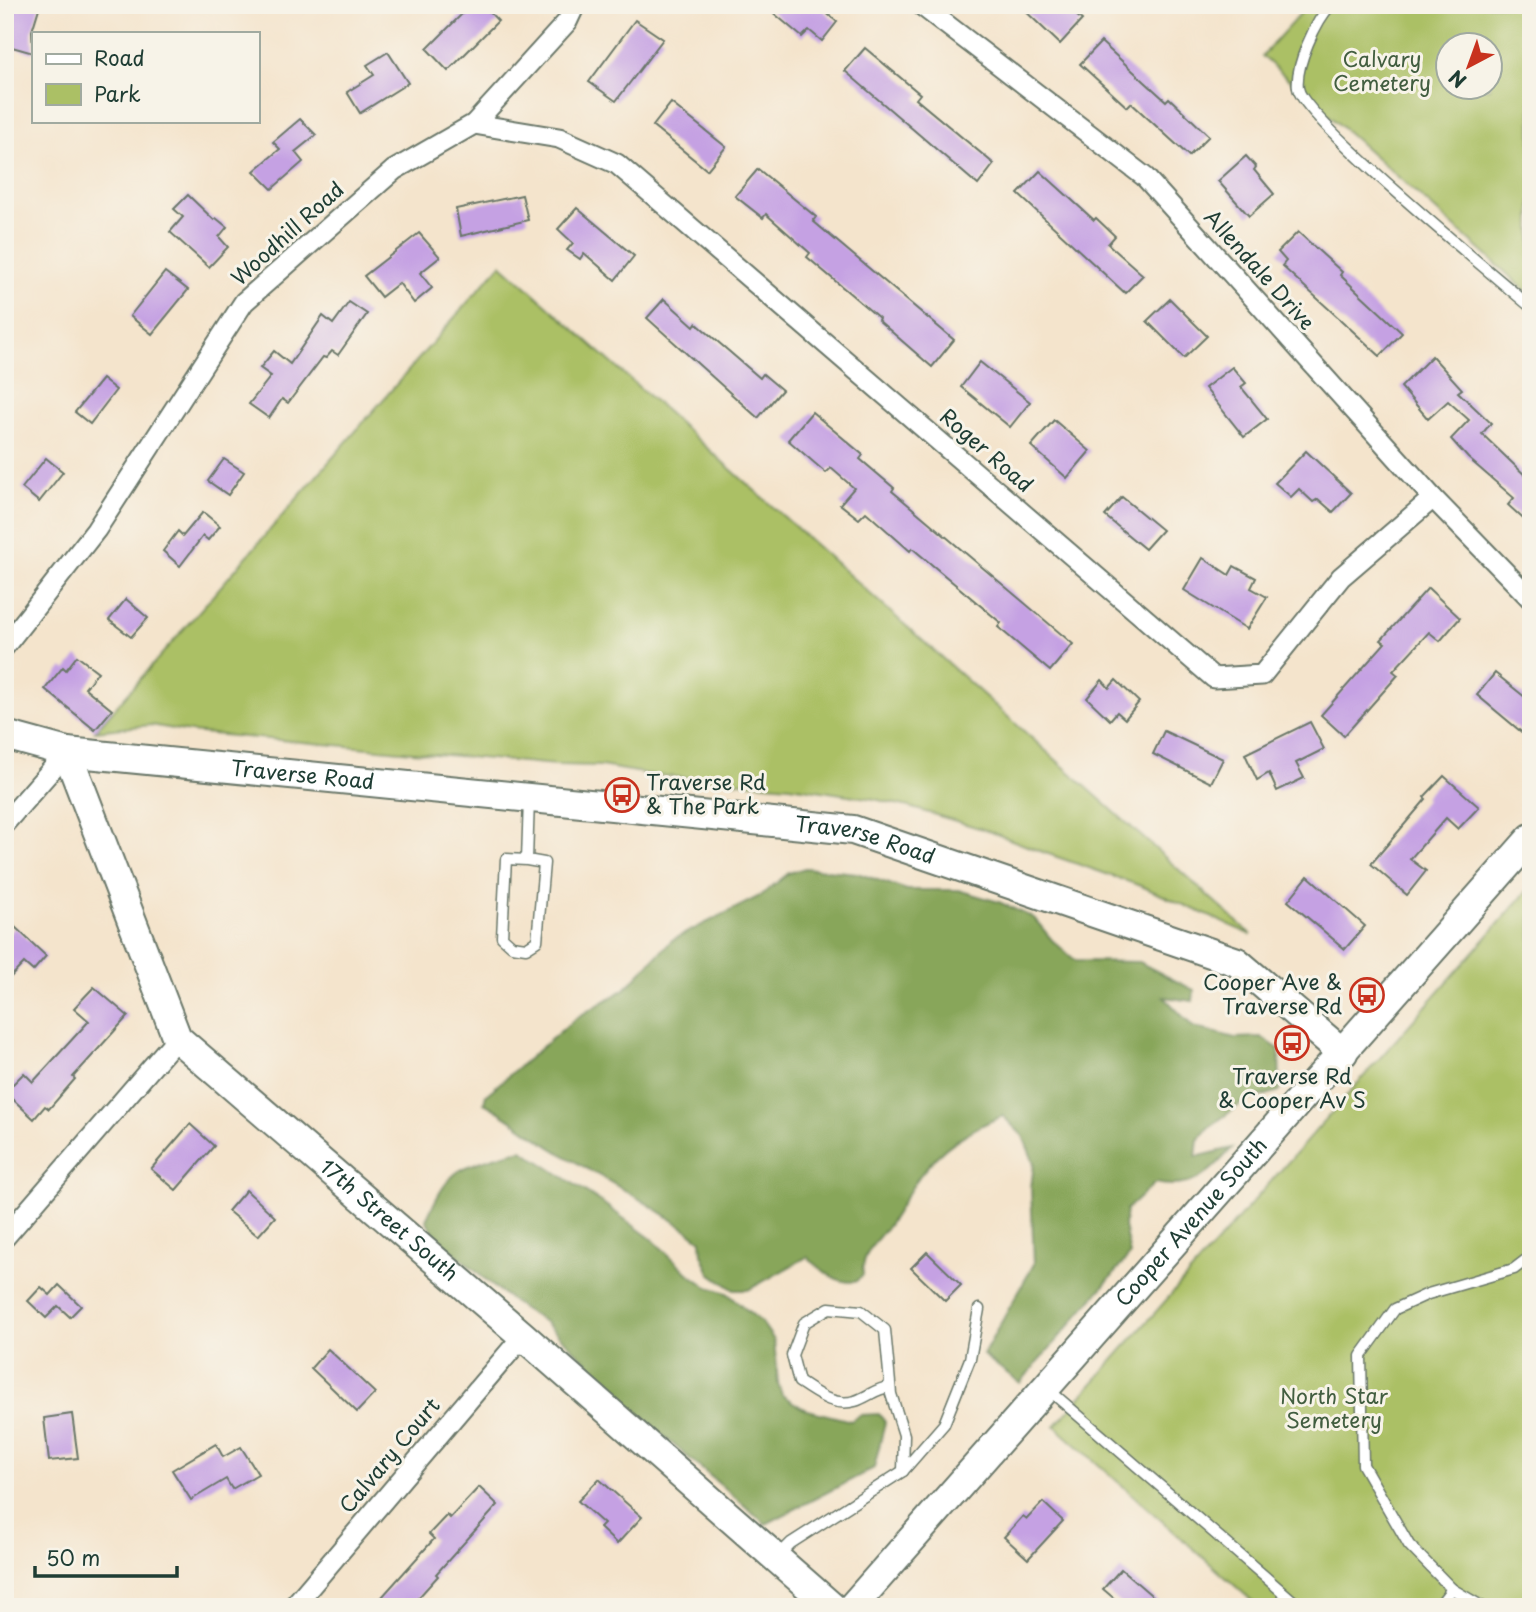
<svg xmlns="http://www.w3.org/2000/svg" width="1536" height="1612" viewBox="0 0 1536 1612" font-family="'Playpen Sans',sans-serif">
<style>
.green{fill:#abc065;stroke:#657e4c;stroke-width:2;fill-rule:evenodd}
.forest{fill:#88a65a;stroke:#547247;stroke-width:2}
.building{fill:#c5a1e3}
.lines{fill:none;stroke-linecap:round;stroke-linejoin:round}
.lane-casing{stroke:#6a7769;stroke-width:13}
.street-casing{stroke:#6a7769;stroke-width:23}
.secondary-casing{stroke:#6a7769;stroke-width:32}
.lane{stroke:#fff;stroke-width:10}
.street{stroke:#fff;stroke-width:19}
.secondary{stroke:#fff;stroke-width:28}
.labels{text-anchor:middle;stroke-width:6;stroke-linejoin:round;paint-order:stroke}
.park-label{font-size:21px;fill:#425e40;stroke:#f7f3e8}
.street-label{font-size:21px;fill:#1f3d34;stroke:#f7f3e8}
.poi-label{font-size:21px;fill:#1f3d34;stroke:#f7f3e8;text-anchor:start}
</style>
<rect width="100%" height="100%" fill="#f7f3e8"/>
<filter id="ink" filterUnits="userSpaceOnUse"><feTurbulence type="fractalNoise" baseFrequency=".0143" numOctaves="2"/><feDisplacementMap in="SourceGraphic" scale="14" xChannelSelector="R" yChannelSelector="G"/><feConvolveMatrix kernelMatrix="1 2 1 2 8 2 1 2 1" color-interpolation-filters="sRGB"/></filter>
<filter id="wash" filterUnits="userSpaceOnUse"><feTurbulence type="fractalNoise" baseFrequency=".00686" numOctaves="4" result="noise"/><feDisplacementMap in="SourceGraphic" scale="28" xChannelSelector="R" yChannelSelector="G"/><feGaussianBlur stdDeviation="1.57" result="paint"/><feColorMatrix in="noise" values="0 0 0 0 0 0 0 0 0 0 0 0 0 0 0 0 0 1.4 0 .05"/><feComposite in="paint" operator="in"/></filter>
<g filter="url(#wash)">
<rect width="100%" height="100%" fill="#f4e4cc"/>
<!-- green -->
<g class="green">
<path d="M1308,5H1531V295L1262,56ZM1448,46H1490V88H1448Z"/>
<path d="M501,264L1252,935L1141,886L1037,850L989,831L909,807L874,799L790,786L654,775L601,766L556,765L190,732L151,725L95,731Z"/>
<path d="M1531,887V1607H1259L1055,1426Z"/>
</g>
<!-- forest -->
<g class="forest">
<path d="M805,868L857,873L907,890H958L999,902L1034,918L1052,940L1076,961L1139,962L1194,990L1193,1001L1164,997L1193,1027L1235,1038L1261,1037L1279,1049L1280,1091L1245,1101L1208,1128L1198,1140L1196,1157L1232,1148C1208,1175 1192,1191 1155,1183L1126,1210L1124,1226L1130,1255L1020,1383L983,1355L1034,1264L1031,1188L1034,1163L1023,1136L1003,1116C971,1128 942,1147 921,1174C909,1190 900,1208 889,1224C877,1241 861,1253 863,1275L855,1282C833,1283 823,1270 807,1257L748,1290H734L710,1273L702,1254L701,1240C656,1206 605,1180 557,1151C532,1136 511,1117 484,1103L486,1095L576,1018L625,989L672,940L760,896L789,873Z"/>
<path d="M522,1150L600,1201L653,1240L688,1273L708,1287L727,1293L762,1323L774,1340L778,1383L782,1395L804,1409L851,1421L860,1415L879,1414L885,1422L874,1468L766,1524L625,1403L588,1363L545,1322L521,1308L489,1283L437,1237L426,1220C434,1204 441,1186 455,1174C465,1164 507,1153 522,1150Z"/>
</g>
<g id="blocks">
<!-- building -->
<g class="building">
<path d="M7,5H40L32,31L33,53L5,45Z"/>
<path d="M471,5H483L498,21L448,71L427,49Z"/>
<path d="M764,5H817L837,22L822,41L809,30L802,37Z"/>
<path d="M1019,5H1064L1082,20L1060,44Z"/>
<path d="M635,20L663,39L616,101L589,82Z"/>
<path d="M1101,42L1166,101L1169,98L1209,136L1189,156L1131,103L1127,107L1080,64Z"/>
<path d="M865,48L920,94L916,99L994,164L978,185L845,71Z"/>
<path d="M388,52L408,83L360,113L347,92L374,75L367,65Z"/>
<path d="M671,103L726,147L707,170L653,126Z"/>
<path d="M300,119L316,135L295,152L303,162L272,189L254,171L280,149L273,142Z"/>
<path d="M1246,156L1256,167L1254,170L1274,194L1249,216L1218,181Z"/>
<path d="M758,169L816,217L813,221L954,340L932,367L878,320L879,318L807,257L810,253L766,214L763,218L735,196Z"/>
<path d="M1040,171L1094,220L1096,218L1115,236L1108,244L1143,275L1125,293L1018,194Z"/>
<path d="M188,195L214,220L216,218L227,227L219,237L228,247L209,267L170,232L183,217L174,209Z"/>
<path d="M522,195L528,220L461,236L456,209Z"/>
<path d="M577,208L634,256L615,280L584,253L580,259L567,250L573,243L558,229Z"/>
<path d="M1298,232L1342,272L1340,275L1402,333L1380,356L1282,266L1286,261L1278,252Z"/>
<path d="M419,233L440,257L420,273L432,288L414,303L399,283L381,297L364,276Z"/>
<path d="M165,272L188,290L152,334L130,316Z"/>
<path d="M664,299L694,326L696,323L760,378L763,374L782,390L758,418L647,318Z"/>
<path d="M1170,299L1207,336L1184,358L1147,321Z"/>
<path d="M349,302L367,314L338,355L332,351L326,358L323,357L288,403L282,399L269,418L249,404L271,376L260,368L274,351L290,364L323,316L333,324Z"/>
<path d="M1432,356L1462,389L1458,392L1491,423L1482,434L1530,480L1531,479V526L1508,505L1514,498L1468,458L1451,439L1469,420L1448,401L1428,419L1401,387Z"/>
<path d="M980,362L1030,402L1010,427L961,387Z"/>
<path d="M1232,367L1246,383L1241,387L1267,419L1244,437L1205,388Z"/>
<path d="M102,379L116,390L90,424L75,412Z"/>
<path d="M812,412L863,455L860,459L894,488L892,491L1073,644L1050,671L998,627L1001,623L912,548L910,551L866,512L859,519L840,504L854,488L831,468L826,473L788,440Z"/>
<path d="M1054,420L1090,451L1067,478L1031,446Z"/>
<path d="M1306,451L1351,493L1333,512L1318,499L1313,502L1299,489L1291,497L1275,483Z"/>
<path d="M46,458L63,472L39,502L22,488Z"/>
<path d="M224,459L244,472L228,495L208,481Z"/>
<path d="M1122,497L1162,530L1145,549L1105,516Z"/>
<path d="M203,512L220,526L208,540L203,536L180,566L163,551L178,531L183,536Z"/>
<path d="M1203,558L1229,575L1234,566L1256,578L1251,588L1267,597L1247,629L1184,590Z"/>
<path d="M1428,588L1460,618L1440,641L1429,632L1393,671L1398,675L1344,736L1321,715L1385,643L1381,640Z"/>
<path d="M126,599L148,618L131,637L109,620Z"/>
<path d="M77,656L98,672L85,688L112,710L95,730L45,689L63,667L66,670Z"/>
<path d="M1495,673L1531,702V740L1477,695Z"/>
<path d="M1102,680L1109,688L1116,680L1139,702L1125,719L1117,712L1110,720L1087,698Z"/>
<path d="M1310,722L1324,749L1296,763L1304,778L1277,791L1269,773L1257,780L1245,754Z"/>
<path d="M1164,731L1223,759L1211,783L1153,754Z"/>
<path d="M1444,776L1479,807L1458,829L1446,818L1410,859L1426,871L1407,895L1371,864L1426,799L1424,797Z"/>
<path d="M1308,876L1365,926L1345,949L1288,901Z"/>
<path d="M15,927L46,956L33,971L24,963L5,983V939Z"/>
<path d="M94,987L128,1016L73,1077L75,1079L49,1109L45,1106L34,1119L5,1092L24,1073L33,1082L89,1021L74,1008Z"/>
<path d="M190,1124L214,1146L176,1190L151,1169Z"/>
<path d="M246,1190L275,1217L258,1236L228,1211Z"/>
<path d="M927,1252L961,1285L945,1301L911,1268Z"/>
<path d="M59,1285L81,1306L70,1317L58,1306L46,1318L28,1301L41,1287L50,1295Z"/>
<path d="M328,1349L375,1393L357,1412L311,1368Z"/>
<path d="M72,1414L78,1458L49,1461L44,1418Z"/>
<path d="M216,1444L223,1457L241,1447L258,1474L232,1489L226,1479L191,1500L172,1470Z"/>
<path d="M599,1479L642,1517L617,1544L600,1528L604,1524L578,1501Z"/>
<path d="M479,1487L498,1505L436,1574L438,1576L410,1607H373L434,1539L429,1534L447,1515L450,1518Z"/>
<path d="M1043,1502L1063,1521L1028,1559L1004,1537L1023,1516L1027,1519Z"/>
<path d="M1121,1569L1165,1607H1124L1103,1589Z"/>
</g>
</g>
</g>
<g filter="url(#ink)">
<use href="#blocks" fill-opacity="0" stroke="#6a7769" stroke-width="2"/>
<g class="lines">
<!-- lane casing -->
<g class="lane-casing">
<g id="lane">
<path d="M1331,5C1316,20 1295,66 1298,88C1302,118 1496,277 1531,307"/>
<path d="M527,860L506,859L502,937L512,946L526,948L537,941L544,863L527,860L529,799"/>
<path d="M890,1387C876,1388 868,1397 855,1401C832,1407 817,1393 799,1382L792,1355L804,1323L829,1308L861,1311L885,1330C887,1351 889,1373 891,1394L904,1435L903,1471"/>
<path d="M1049,1390L1300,1607"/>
<path d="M778,1556L791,1543L903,1471L944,1424L970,1359L979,1309"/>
<path d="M1438,1607L1452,1589"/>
<path d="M1483,1607L1452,1589L1409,1545L1363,1465L1361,1356L1395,1309L1428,1294L1514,1269L1531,1256"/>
</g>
</g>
<!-- street casing -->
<g class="street-casing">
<g id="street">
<path d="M921,5L1145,177L1433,498L1531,599"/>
<path d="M474,124L559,138L617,164L1214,678L1262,675L1341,577L1433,498"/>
<path d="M5,646L96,530L244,302L394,170L474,124L567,22L575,5"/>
<path d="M5,823L67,752"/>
<path d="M5,1237L177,1038"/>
<path d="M293,1607L523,1336"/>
</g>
</g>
<!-- secondary casing -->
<g class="secondary-casing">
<g id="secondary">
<path id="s1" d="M5,735L67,752L853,830L1237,962L1343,1053"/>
<path id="s2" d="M67,752L177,1038L523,1336L832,1607"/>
<path id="s3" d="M852,1607L1531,838"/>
</g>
</g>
<!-- lane -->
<use href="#lane" class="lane"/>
<!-- street -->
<use href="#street" class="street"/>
<!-- secondary -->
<use href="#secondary" class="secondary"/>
</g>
</g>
<!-- icons -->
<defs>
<g id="bus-ring" transform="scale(1.75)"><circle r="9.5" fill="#f7f3e8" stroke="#c8321e" stroke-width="1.5"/><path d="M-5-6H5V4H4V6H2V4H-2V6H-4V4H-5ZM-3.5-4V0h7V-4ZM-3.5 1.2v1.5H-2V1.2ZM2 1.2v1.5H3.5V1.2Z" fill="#c8321e"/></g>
</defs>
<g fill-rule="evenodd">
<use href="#bus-ring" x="622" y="795"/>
<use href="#bus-ring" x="1367" y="995"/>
<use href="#bus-ring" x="1292" y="1043"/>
</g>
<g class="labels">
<!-- park labels -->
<g class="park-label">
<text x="1382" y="67">Calvary<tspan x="1382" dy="24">Cemetery</tspan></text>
<text x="1334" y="1404">North Star<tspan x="1334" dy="24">Semetery</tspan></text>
</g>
<!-- street labels -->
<g class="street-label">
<text transform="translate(288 234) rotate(-42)" y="7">Woodhill Road</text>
<text transform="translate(1259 270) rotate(48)" y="7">Allendale Drive</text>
<text transform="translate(986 451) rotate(41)" y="7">Roger Road</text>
<text dy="7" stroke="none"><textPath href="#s1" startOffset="301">Traverse Road</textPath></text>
<text dy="7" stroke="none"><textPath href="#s1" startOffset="868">Traverse Road</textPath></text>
<text dy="7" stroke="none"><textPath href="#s2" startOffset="586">17th Street South</textPath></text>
<text dy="7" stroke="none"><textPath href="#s3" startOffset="513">Cooper Avenue South</textPath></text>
<text transform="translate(390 1456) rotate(-50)" y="7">Calvary Court</text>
</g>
<!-- poi labels -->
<g class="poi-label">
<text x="646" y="790">Traverse Rd<tspan x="646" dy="24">&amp; The Park</tspan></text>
<text x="1342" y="990" text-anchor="end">Cooper Ave &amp;<tspan x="1342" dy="24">Traverse Rd</tspan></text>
<text x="1292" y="1084" text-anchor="middle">Traverse Rd<tspan x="1292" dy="24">&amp; Cooper Av S</tspan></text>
</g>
</g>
<!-- margin -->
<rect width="1536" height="1612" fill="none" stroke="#f7f3e8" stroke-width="28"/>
<!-- legend -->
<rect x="32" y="32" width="228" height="91" fill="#f7f3e8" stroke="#a1aaa0" stroke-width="2"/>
<rect x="46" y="54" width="35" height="10" fill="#ffffff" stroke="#a1aaa0" stroke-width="2"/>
<text x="94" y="66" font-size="21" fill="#1f3d34">Road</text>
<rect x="46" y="84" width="35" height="21" fill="#abc065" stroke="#a1aaa0" stroke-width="2"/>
<text x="94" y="102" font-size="21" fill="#1f3d34">Park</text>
<!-- north arrow -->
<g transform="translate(1469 66) rotate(221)"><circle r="33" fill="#f7f3e8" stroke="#a1aaa0" stroke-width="2"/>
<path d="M0-5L12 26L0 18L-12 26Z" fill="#c8321e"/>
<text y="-10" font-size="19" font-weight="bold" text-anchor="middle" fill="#1f3d34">N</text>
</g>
<!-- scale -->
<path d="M35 1566v10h142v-10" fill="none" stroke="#1f3d34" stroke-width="3.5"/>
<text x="46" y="1566" font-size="21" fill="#1f3d34" stroke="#f7f3e8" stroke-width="5" paint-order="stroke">50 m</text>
</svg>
